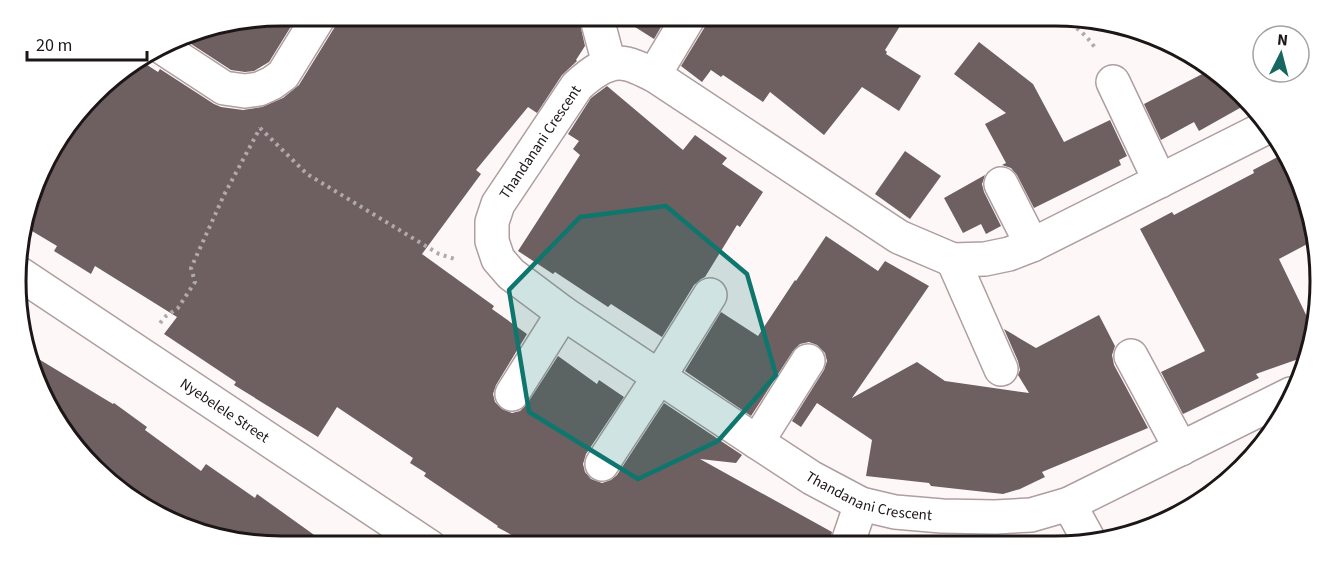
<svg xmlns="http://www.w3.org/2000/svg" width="1335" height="562" viewBox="0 0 1335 562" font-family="'Source Sans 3',sans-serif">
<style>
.building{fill:#6e6061}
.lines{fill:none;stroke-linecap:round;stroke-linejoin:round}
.minor-casing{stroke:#ae9ea0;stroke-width:36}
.path{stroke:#b1aaab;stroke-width:4;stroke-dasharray:3 4.5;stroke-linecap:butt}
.minor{stroke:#fff;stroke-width:33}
.marked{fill:#0f766e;fill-opacity:0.2;stroke:#0f766e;stroke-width:4.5;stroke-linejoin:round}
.labels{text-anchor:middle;stroke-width:6;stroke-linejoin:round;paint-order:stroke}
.street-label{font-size:15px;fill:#1c1617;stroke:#fff}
.rim{fill:none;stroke:#1c1617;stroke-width:3}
</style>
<rect width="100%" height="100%" fill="#fef7f8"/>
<!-- building -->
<g class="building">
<path d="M281,15H298L269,62L254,71L245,72L231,70L182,38L195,29Z"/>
<path d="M339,15H578L585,46L576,60L577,61L562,75L537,113L528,107L476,170L481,174L422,254L494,306L492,309L527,334L496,385L493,394L495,402L502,409L512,413L520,411L527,404L558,356L597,384L599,380L624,397L586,454L583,464L585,472L591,479L602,483L611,480L617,475L664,403L742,455L736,463L700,459L832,532L829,545L532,546L497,527L498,526L424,476L426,473L410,463L413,458L337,407L318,437L234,385L236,382L164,334L177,317L95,266L91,274L54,251L57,246L22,225L51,148L106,81L141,61L158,72L160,69L214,104L221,107L243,110L262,107L283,98L299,85L336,25Z"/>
<path d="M616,15H668L654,39Z"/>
<path d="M709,15H907L885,50L887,52L886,54L921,76L899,111L862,87L824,135L770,92L763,102L723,75L721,77L711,70L702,82L681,66L706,25Z"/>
<path d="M979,42L1033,84L1064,142L1110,120L1127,156L1119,160L1121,165L1034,208L1017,175L1011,168L1002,165L1006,163L985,124L1006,113L954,74Z"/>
<path d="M1210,70L1230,81L1247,104L1199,131L1194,122L1161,140L1144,104Z"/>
<path d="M607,86L683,150L695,135L727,158L722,164L763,192L740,227L737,225L705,277L701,279L694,285L662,337L611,304L608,307L555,272L553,274L518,251L580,155L573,149L579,141L568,134L591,98Z"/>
<path d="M905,151L941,176L910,219L875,194Z"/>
<path d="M1285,153L1293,164L1313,241L1279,259L1311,325L1307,356L1256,374L1259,378L1183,414L1161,372L1205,351L1140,229L1172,212L1174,215L1254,173L1253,170Z"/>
<path d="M985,175L982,184L984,192L1001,226L986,234L981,224L963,233L944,198Z"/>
<path d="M826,236L878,271L885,261L929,286L852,398L917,362L945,381L1029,393L1018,375L1020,370L1018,361L1004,329L1036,348L1099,315L1115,346L1112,355L1114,365L1148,428L1042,472L1045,477L1020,489L1003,494L931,486L929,483L866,476L872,440L817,403L801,427L792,421L824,370L827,361L825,353L817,345L809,342L800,344L793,351L751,416L685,371L721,312L758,336L795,280L796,281Z"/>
<path d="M27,352L113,404L114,403L147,427L145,430L201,471L206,464L255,498L257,494L331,547H281L195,533L119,492L51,414Z"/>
</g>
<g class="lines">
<!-- minor casing -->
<g class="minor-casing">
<g id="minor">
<path d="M596,15L609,64"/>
<path d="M163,48L224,88L245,91L259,89L272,83L283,75L320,15"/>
<path d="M654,75L690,15"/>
<path d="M1113,82L1160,181"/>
<path id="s1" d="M1265,128L1032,245L1009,254L985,259L953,260L899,237L654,75C645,71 636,66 627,64C608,59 590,74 577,86L498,204L492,222V241L498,259L511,274L563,313L757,442L812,478L861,504L895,512L942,516L995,517L1031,515L1069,504L1291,394"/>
<path d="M1001,184L1032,245"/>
<path d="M953,260L1001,369"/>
<path id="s2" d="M20,274L430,547"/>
<path d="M1131,356L1181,449"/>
<path d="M512,394L563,313"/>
<path d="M757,442L808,361"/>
<path d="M602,464L659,377L710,295"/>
<path d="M1069,504L1091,544"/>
<path d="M847,545L861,504"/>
</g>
</g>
<!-- path -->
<g class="path">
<path d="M1050,15C1070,20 1084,32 1096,49"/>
<path d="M260,128L307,174L439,254L458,260"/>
<path d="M160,323L166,316L178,308L195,282L191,268L224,195L260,128"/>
</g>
<!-- minor -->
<use href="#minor" class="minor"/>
</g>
<!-- marked area -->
<path class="marked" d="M666,206L747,274L776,375L718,441L638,479L529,412L509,290L580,217Z"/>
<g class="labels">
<!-- street labels -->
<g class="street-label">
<text transform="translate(540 142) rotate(-56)" y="5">Thandanani Crescent</text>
<text dy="5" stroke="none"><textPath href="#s2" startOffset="246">Nyebelele Street</textPath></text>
<text dy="5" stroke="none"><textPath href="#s1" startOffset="1424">Thandanani Crescent</textPath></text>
</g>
</g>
<!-- crop -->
<path d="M0 0H1335V562H0ZM281 26H1055A255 255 0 0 1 1310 281V281A255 255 0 0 1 1055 536H281A255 255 0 0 1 26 281V281A255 255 0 0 1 281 26Z" fill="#fff" fill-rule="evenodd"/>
<path class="rim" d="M281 26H1055A255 255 0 0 1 1310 281V281A255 255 0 0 1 1055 536H281A255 255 0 0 1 26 281V281A255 255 0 0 1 281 26Z"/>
<!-- north arrow -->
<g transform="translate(1281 54) rotate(6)"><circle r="28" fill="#ffffff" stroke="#a4a2a2" stroke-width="1.5"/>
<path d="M0-4.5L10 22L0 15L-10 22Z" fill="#186661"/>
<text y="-9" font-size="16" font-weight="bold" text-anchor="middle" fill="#1c1617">N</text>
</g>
<!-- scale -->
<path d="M27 51v9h120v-9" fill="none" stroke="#1c1617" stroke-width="3"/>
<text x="36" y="51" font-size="18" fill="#1c1617" stroke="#ffffff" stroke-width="4.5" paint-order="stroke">20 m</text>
</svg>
